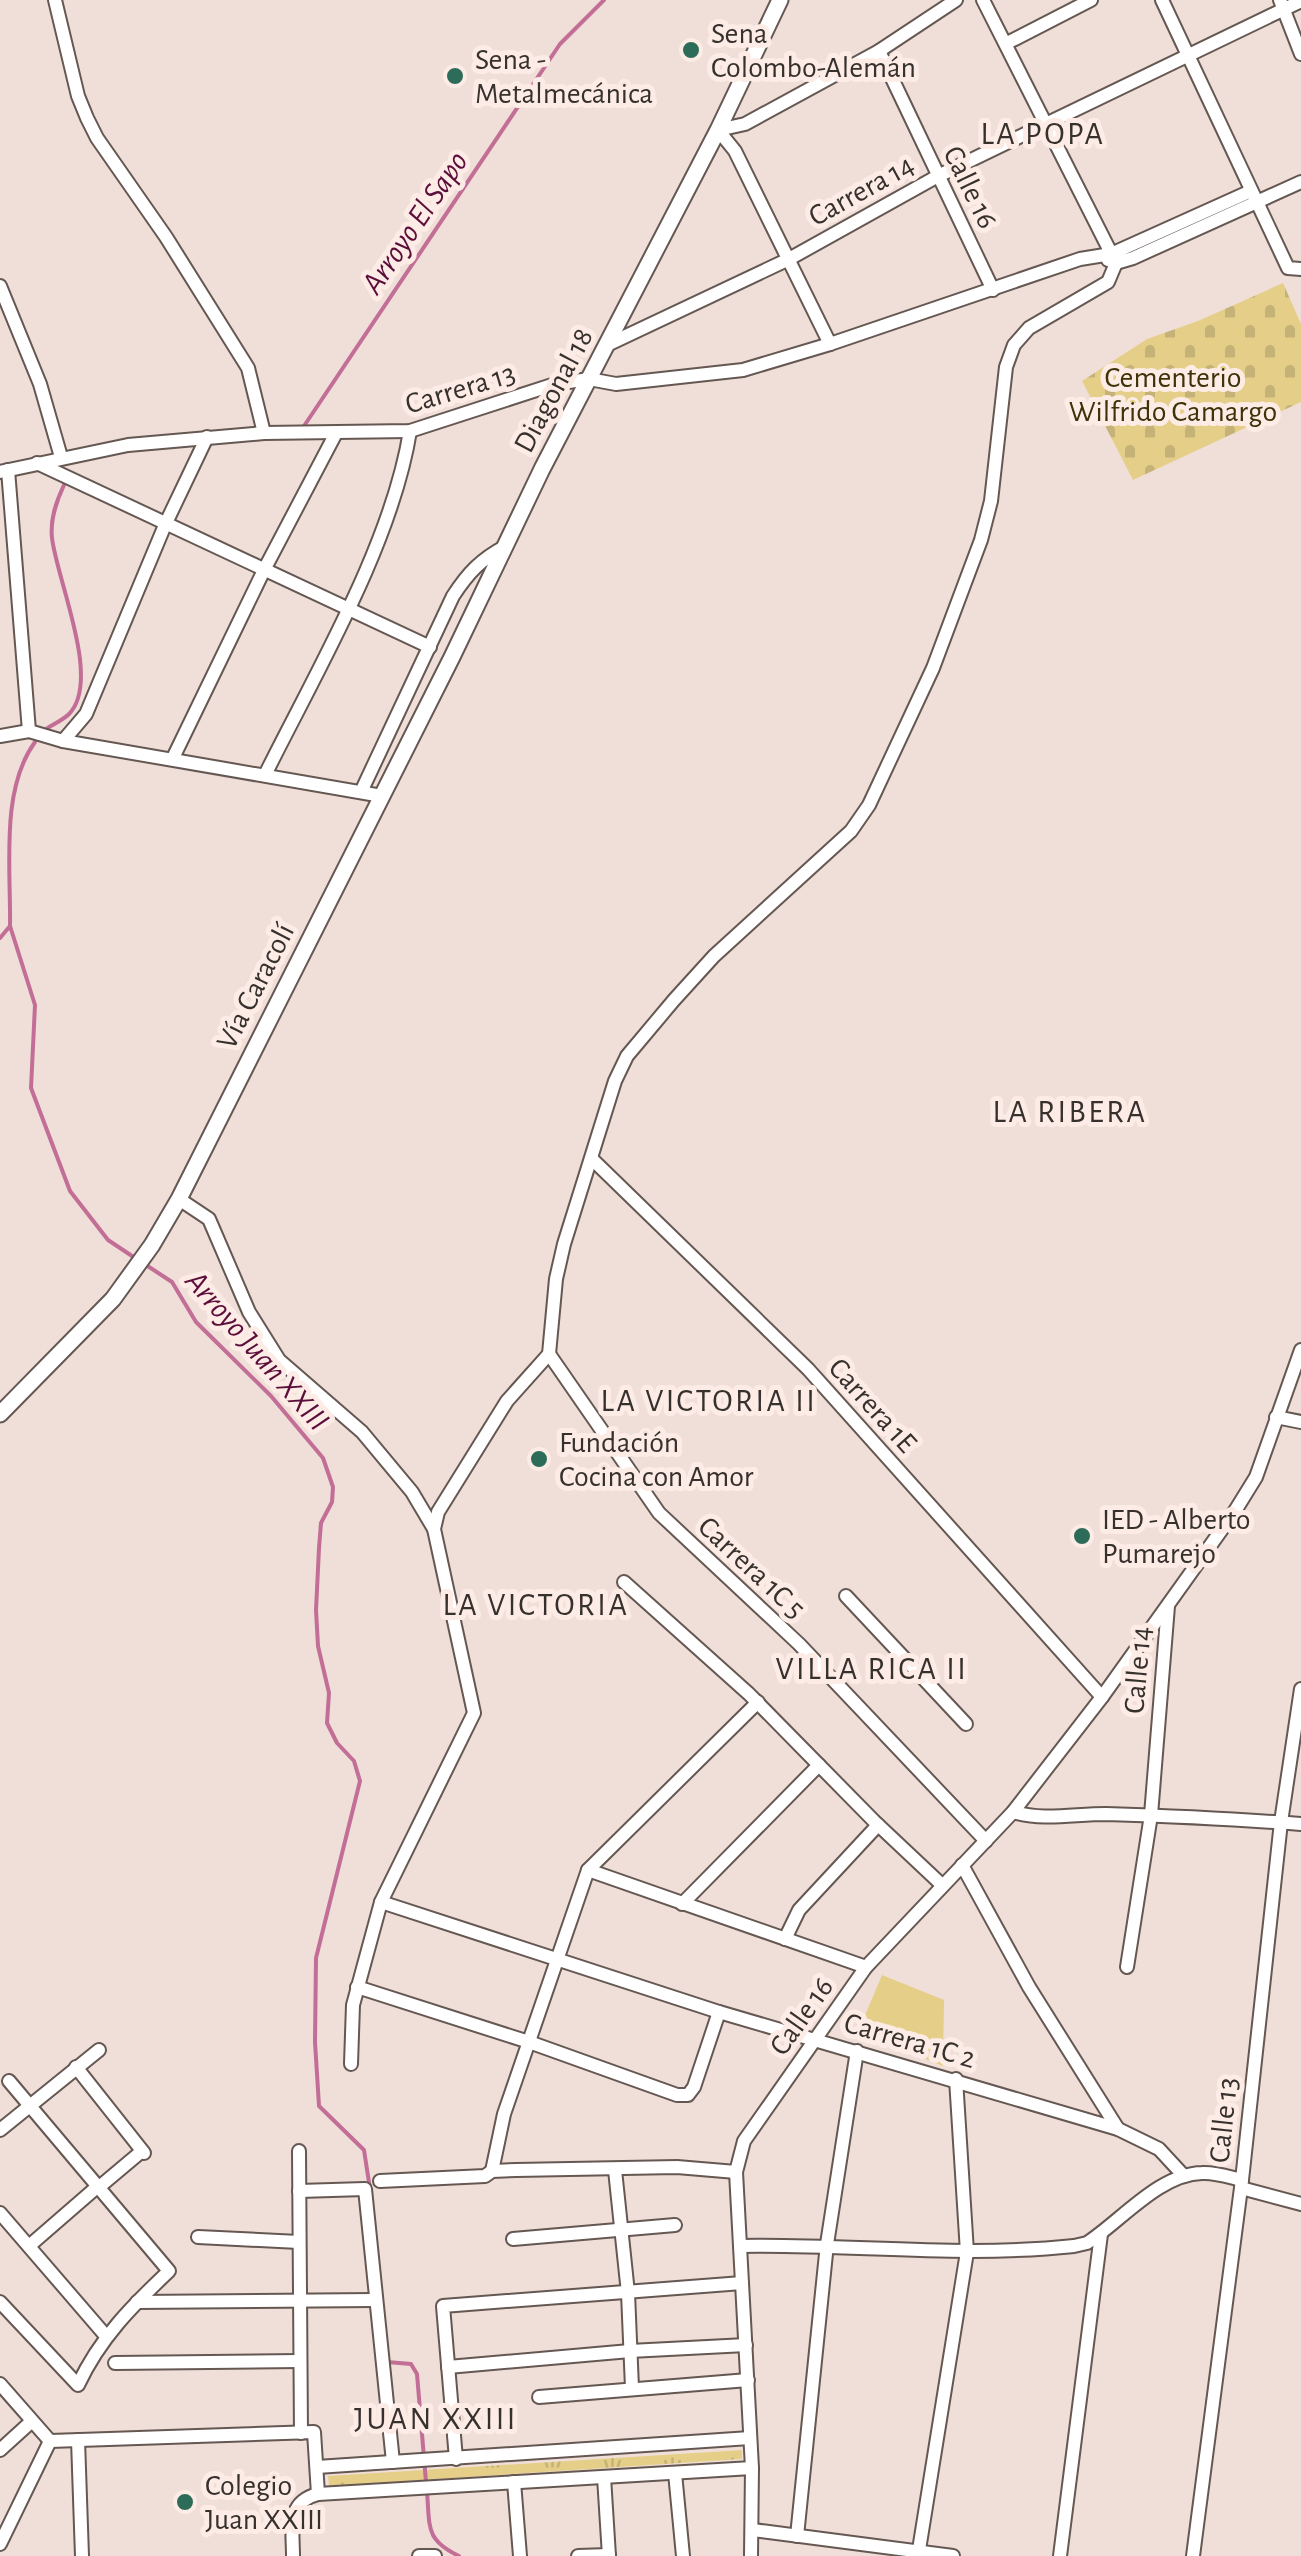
<svg xmlns="http://www.w3.org/2000/svg" width="1301" height="2556" viewBox="0 0 1301 2556" font-family="'Alegreya Sans',sans-serif">
<style>
.grass{fill:url(#grass-tufts)}
.cemetery{fill:url(#cemetery-stones)}
.green{fill:#e5cf88}
.lines{fill:none;stroke-linecap:round;stroke-linejoin:round}
.stream{stroke:#c26e96;stroke-width:4}
.minor-casing{stroke:#655752;stroke-width:16}
.major-casing{stroke:#655752;stroke-width:19}
.minor{stroke:#fff;stroke-width:12}
.major{stroke:#fff;stroke-width:15}
.poi-dot{fill:#2d6c58;stroke:#fdece6;stroke-width:4}
.labels{text-anchor:middle;stroke-width:10;stroke-linejoin:round;paint-order:stroke}
.poi-label{font-size:30px;fill:#37312e;stroke:#fdece6;text-anchor:start}
.street-label{font-size:30px;fill:#37312e;stroke:#fdece6}
.park-label{font-size:30px;fill:#3d3208;stroke:#fdece6}
.neighbourhood-label{font-size:32px;letter-spacing:2.5px;fill:#37312e;stroke:#fdece6}
.water-label{font-size:32px;font-style:italic;fill:#5c0e3b;stroke:#fdece6}
</style>
<defs>
<pattern id="grass-tufts" width="24" height="20" patternUnits="userSpaceOnUse" patternTransform="scale(2.5)"><rect width="24" height="20" fill="#e5cf88"/><path d="M3 7l-1-3M5 7V3M7 7l1-3M15 17l-1-3M17 17v-4M19 17l1-3" fill="none" stroke="#c5b276"/></pattern>
<pattern id="cemetery-stones" width="16" height="16" patternUnits="userSpaceOnUse" patternTransform="scale(2.5)"><rect width="16" height="16" fill="#e5cf88"/><path d="M2 7V4a2 2 0 0 1 4 0v3zM10 15v-3a2 2 0 0 1 4 0v3z" fill="#c5b276"/></pattern>
</defs>
<rect width="100%" height="100%" fill="#efdfd8"/>
<!-- grass -->
<path class="grass" d="M742,2450V2459L329,2486L328,2476Z"/>
<!-- cemetery -->
<path class="cemetery" d="M1283,283L1301,324V402L1133,480L1082,381L1147,339L1198,321Z"/>
<!-- green -->
<path class="green" d="M882,1975L944,2000L943,2066L858,2032Z"/>
<g class="lines">
<!-- stream -->
<g class="stream">
<path d="M304,426L560,44L604,0"/>
<path d="M43,731C51,725 62,721 69,714C102,680 57,581 52,538C50,519 56,502 64,485"/>
<path d="M10,926L35,1005L31,1088L70,1191L108,1240L135,1258"/>
<path d="M0,938L10,926C11,868 0,790 35,742"/>
<path d="M143,1263L172,1282L196,1322L271,1396L323,1458L333,1487L332,1502L321,1523L319,1548L316,1610L318,1646L329,1693L327,1723L337,1743L354,1761L360,1781L316,1958L315,2042L319,2106L364,2150L370,2189"/>
<path d="M387,2362L411,2364L417,2374L426,2482"/>
<path d="M427,2492C430,2527 425,2540 459,2556"/>
</g>
<!-- minor casing -->
<g class="minor-casing">
<g id="minor">
<path d="M55,0L78,96L87,118L97,138L166,237L248,368L264,433"/>
<path d="M1162,0L1288,268L1301,269"/>
<path d="M1280,0L1301,54"/>
<path d="M1007,43L1091,0"/>
<path d="M879,51L993,290"/>
<path d="M1108,260L1116,263L1133,258L1301,182"/>
<path d="M0,286L40,384L61,457"/>
<path d="M830,344L735,151L718,130L745,124L879,51L956,0"/>
<path d="M607,345L789,259L938,176L1301,1"/>
<path d="M37,463L430,647"/>
<path d="M8,470L29,731"/>
<path d="M0,472L128,445L264,433L410,431L555,384L589,379L616,384L743,370L830,344L1080,259L1111,254L1251,191"/>
<path d="M0,736L29,731L63,741L382,796"/>
<path d="M63,741L86,714L165,525L207,437"/>
<path d="M173,758L264,570L336,433"/>
<path d="M265,775C316,672 392,544 410,431"/>
<path d="M361,792L453,596C468,573 481,559 506,546"/>
<path d="M593,1160L808,1369L1102,1697"/>
<path d="M179,1199L209,1219L249,1312L279,1360L362,1432L412,1492L434,1529"/>
<path d="M549,1354L659,1513L799,1644L986,1841"/>
<path d="M1276,1417L1301,1422"/>
<path d="M624,1582L749,1694L874,1821L942,1885"/>
<path d="M846,1596L966,1724"/>
<path d="M1013,1812C1044,1821 1074,1814 1106,1814C1171,1816 1236,1819 1301,1824"/>
<path d="M962,1865L1029,1987L1118,2129"/>
<path d="M588,1870L866,1967"/>
<path d="M381,1902L719,2012L1118,2129L1159,2149L1184,2176"/>
<path d="M682,1904L819,1765"/>
<path d="M785,1939L799,1910L878,1825"/>
<path d="M1127,1967L1151,1815L1168,1606"/>
<path d="M357,1987L529,2042L677,2095H688L694,2087L719,2012"/>
<path d="M351,2064L353,2005L381,1902L474,1713L434,1529L438,1512L507,1401L549,1354L556,1279L564,1244L615,1081L627,1056L674,1000L714,956L851,831L869,805L933,668L981,540L991,501L1006,367L1014,345L1029,328L1108,282L1116,263L983,0"/>
<path d="M76,2067L144,2153"/>
<path d="M0,2130L99,2050"/>
<path d="M299,2151L301,2433"/>
<path d="M615,2170L628,2293L632,2388"/>
<path d="M492,2171L504,2114L588,1870L758,1702"/>
<path d="M380,2181L485,2176L492,2171L516,2170L677,2167L736,2172"/>
<path d="M98,2188L142,2151"/>
<path d="M1241,2188L1301,2204"/>
<path d="M299,2191L365,2189L393,2462"/>
<path d="M0,2213L106,2336"/>
<path d="M198,2237L299,2242"/>
<path d="M513,2239L675,2225"/>
<path d="M29,2246L97,2187"/>
<path d="M740,2246C851,2244 963,2258 1074,2246L1087,2243C1121,2221 1159,2174 1202,2173C1215,2172 1229,2177 1242,2180"/>
<path d="M0,2302L78,2385C100,2338 132,2306 169,2271L9,2081"/>
<path d="M137,2302L375,2300"/>
<path d="M115,2363L300,2361"/>
<path d="M448,2367L630,2351L746,2345"/>
<path d="M0,2384L50,2441"/>
<path d="M539,2397L748,2380"/>
<path d="M78,2440L82,2556"/>
<path d="M50,2441L314,2432L318,2494"/>
<path d="M0,2450L32,2421"/>
<path d="M456,2459L443,2306L742,2283"/>
<path d="M317,2467L750,2438"/>
<path d="M675,2473L683,2556"/>
<path d="M604,2477L609,2556"/>
<path d="M514,2482L520,2556"/>
<path d="M753,2530L953,2556"/>
<path d="M797,2536L827,2244L857,2051"/>
<path d="M0,2544L50,2441"/>
<path d="M293,2556C293,2529 286,2502 318,2494L752,2468"/>
<path d="M419,2556H435"/>
<path d="M578,2556L609,2555"/>
<path d="M751,2556L752,2468L736,2172L744,2141L866,1967L1013,1812L1102,1697L1235,1511L1256,1477L1301,1350"/>
<path d="M918,2556L967,2252L956,2079"/>
<path d="M1060,2556L1101,2234"/>
<path d="M1193,2556L1242,2180L1281,1822L1301,1689"/>
</g>
</g>
<!-- major casing -->
<g class="major-casing">
<path id="major" d="M0,1414L113,1299L152,1245L179,1199L452,657L542,469L718,130L780,0"/>
</g>
<!-- minor -->
<use href="#minor" class="minor"/>
<!-- major -->
<use href="#major" class="major"/>
</g>
<!-- markers -->
<g class="poi-dot">
<circle cx="691" cy="50" r="10"/>
<circle cx="455" cy="76" r="10"/>
<circle cx="539" cy="1459" r="10"/>
<circle cx="1082" cy="1536" r="10"/>
<circle cx="185" cy="2502" r="10"/>
</g>
<g class="labels">
<!-- poi labels -->
<g class="poi-label">
<text x="711" y="43">Sena<tspan x="711" dy="34">Colombo-Alemán</tspan></text>
<text x="475" y="69">Sena -<tspan x="475" dy="34">Metalmecánica</tspan></text>
<text x="559" y="1452">Fundación<tspan x="559" dy="34">Cocina con Amor</tspan></text>
<text x="1102" y="1529">IED - Alberto<tspan x="1102" dy="34">Pumarejo</tspan></text>
<text x="205" y="2495">Colegio<tspan x="205" dy="34">Juan XXIII</tspan></text>
</g>
<!-- street labels -->
<g class="street-label">
<text transform="translate(971 187) rotate(64)" y="10">Calle 16</text>
<text transform="translate(861 190) rotate(-29)" y="10">Carrera 14</text>
<text transform="translate(460 388) rotate(-17)" y="10">Carrera 13</text>
<text transform="translate(553 390) rotate(-62)" y="10">Diagonal 18</text>
<text transform="translate(255 986) rotate(-63)" y="10">Vía Caracolí</text>
<text transform="translate(873 1405) rotate(48)" y="10">Carrera 1E</text>
<text transform="translate(752 1567) rotate(43)" y="10">Carrera 1C 5</text>
<text transform="translate(1137 1670) rotate(-85)" y="10">Calle 14</text>
<text transform="translate(801 2016) rotate(-55)" y="10">Calle 16</text>
<text transform="translate(910 2040) rotate(16)" y="10">Carrera 1C 2</text>
<text transform="translate(1223 2120) rotate(-84)" y="10">Calle 13</text>
</g>
<!-- park labels -->
<g class="park-label">
<text x="1173" y="387">Cementerio<tspan x="1173" dy="34">Wilfrido Camargo</tspan></text>
</g>
<!-- neighbourhood labels -->
<g class="neighbourhood-label">
<text x="1043" y="144">LA POPA</text>
<text x="1070" y="1122">LA RIBERA</text>
<text x="709" y="1411">LA VICTORIA II</text>
<text x="536" y="1615">LA VICTORIA</text>
<text x="872" y="1679">VILLA RICA II</text>
<text x="436" y="2429">JUAN XXIII</text>
</g>
<!-- water labels -->
<g class="water-label">
<text transform="translate(414 222) rotate(-56)" y="11">Arroyo El Sapo</text>
<text transform="translate(258 1350) rotate(49)" y="11">Arroyo Juan XXIII</text>
</g>
</g>
</svg>
